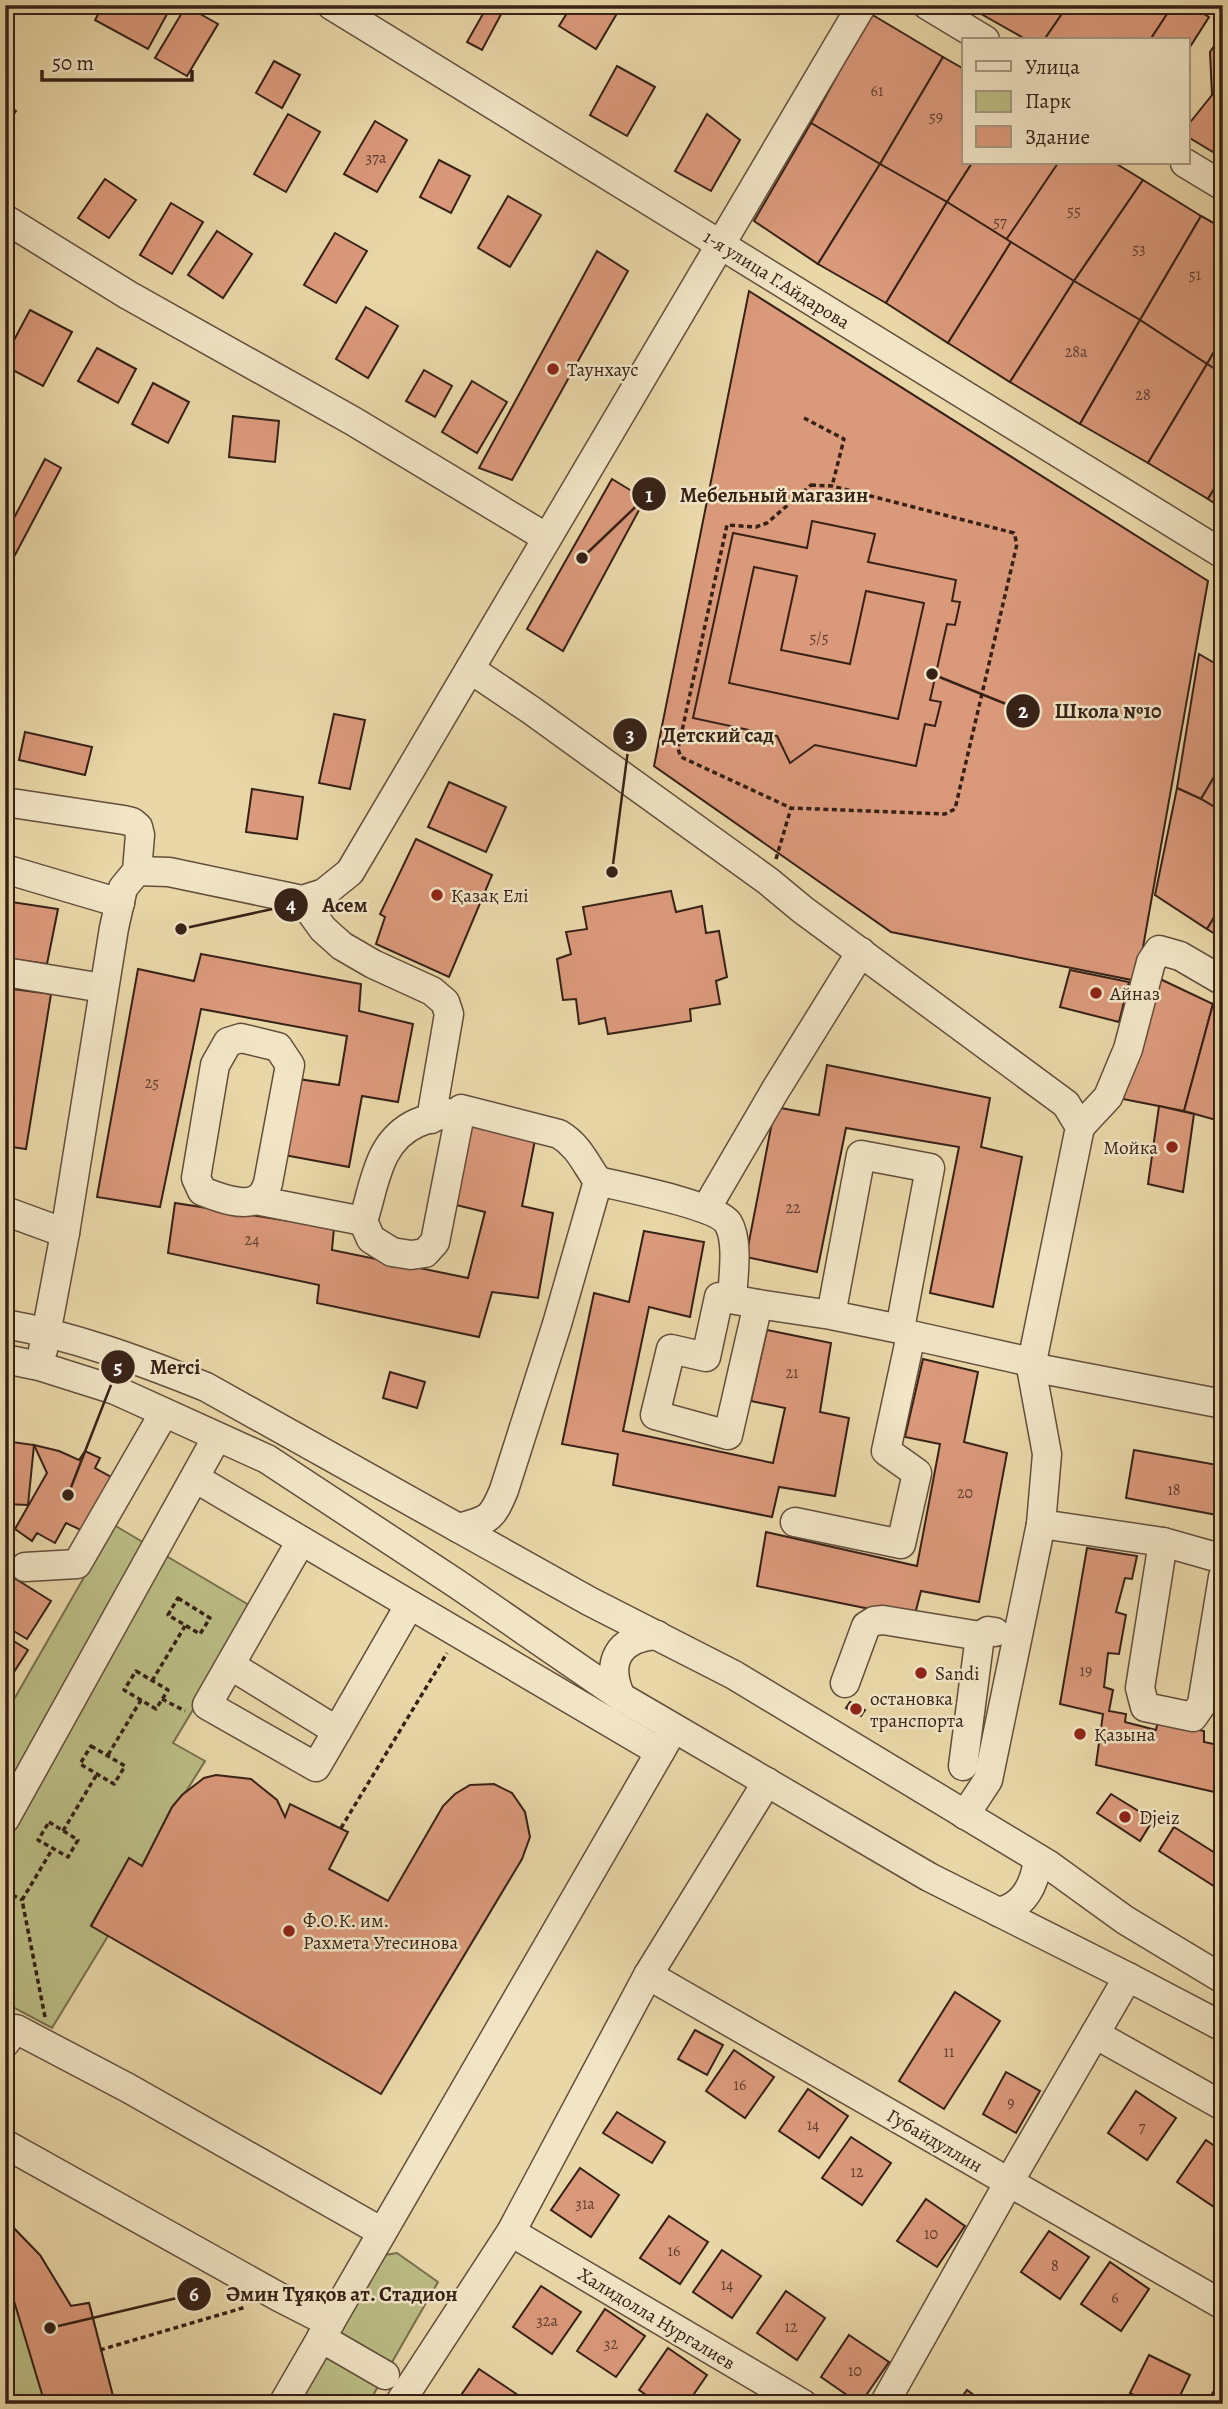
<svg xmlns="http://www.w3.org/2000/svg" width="1228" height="2409" viewBox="0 0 1228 2409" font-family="Alegreya,serif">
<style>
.green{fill:#bbbd85;stroke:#786f4e;stroke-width:2}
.building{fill:#db997b;stroke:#362117;stroke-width:2;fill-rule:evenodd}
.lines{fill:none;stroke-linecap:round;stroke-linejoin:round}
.minor-casing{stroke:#634e3b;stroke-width:31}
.path{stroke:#362117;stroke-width:3.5;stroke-dasharray:5 3.5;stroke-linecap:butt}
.minor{stroke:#f1e5c6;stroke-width:28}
.poi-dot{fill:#8f2418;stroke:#f1e5c6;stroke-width:2.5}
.labels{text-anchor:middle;stroke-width:5;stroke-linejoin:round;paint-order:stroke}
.number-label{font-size:16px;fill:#5f3f30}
.street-label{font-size:19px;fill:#362117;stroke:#f1e5c6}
.poi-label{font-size:19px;fill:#362117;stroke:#f1e5c6;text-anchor:start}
.leader{fill:none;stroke:#362117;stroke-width:2.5}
.callout-dot{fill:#362117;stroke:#f1e5c6;stroke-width:2.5}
.mark-label{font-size:21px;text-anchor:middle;font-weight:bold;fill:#fff}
.callout-label{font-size:21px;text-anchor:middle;font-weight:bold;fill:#362117;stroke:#f1e5c6;stroke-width:5;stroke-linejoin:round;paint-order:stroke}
</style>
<rect width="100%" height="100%" fill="#e9d7a8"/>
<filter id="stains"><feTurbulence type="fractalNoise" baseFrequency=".00286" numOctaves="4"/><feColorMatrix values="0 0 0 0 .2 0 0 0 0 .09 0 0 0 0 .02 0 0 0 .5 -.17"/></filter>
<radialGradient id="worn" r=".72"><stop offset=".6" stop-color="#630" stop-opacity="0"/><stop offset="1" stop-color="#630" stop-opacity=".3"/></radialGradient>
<!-- green -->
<g class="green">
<path d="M114,1525L254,1608L173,1743L205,1761L187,1790L172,1807L142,1866L129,1859L91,1925L108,1936L52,2028L5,2003V1715Z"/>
<path d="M5,2219L40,2255L71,2306L89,2303L115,2404H5Z"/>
<path d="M397,2253L438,2282L368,2404H293L378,2256Z"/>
</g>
<!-- building -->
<g class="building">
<path d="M103,5H172L148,49L95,20Z"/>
<path d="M488,5H506L482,50L467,42Z"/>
<path d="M572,5H612L619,10L596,49L559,26Z"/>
<path d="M977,5H1068L1044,40H1027L974,10Z"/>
<path d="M1068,5H1173L1150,40H1044Z"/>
<path d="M1173,5H1188L1209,17L1188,50V40H1150Z"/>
<path d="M1192,5H1223V17Z"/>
<path d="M186,6L218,24L187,76L155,58Z"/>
<path d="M871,14L943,57L880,164L811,123Z"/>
<path d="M1223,33V158L1188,137V125L1212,95L1210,52Z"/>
<path d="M943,57L964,69V163H972L947,202L880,164Z"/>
<path d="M274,61L300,75L282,108L256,93Z"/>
<path d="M617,66L655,87L627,136L590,115Z"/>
<path d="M5,104L16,111L5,127Z"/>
<path d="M288,114L320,132L286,192L254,174Z"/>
<path d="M707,114L740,140L711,191L675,171Z"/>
<path d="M375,121L407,140L377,192L344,174Z"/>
<path d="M811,123L880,164L818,264L754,221Z"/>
<path d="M439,160L470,176L451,213L420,197Z"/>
<path d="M972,163H1059L1011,242L947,202Z"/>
<path d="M1058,163H1115L1143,180L1074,281L1006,240Z"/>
<path d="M880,164L947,202L886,303L818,264Z"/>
<path d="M105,179L136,200L109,238L78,218Z"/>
<path d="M1143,180L1201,216L1140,320L1074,281Z"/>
<path d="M508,196L541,215L510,267L478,248Z"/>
<path d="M947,202L1011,242L948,343L886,303Z"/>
<path d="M171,203L203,222L172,274L140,255Z"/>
<path d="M1201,216L1223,228V336L1207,364L1140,320Z"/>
<path d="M217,231L252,254L223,298L188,275Z"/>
<path d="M335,233L367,251L336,303L304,285Z"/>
<path d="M1011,242L1074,281L1010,382L948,343Z"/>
<path d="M597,251L628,271L512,480L479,468Z"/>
<path d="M1074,281L1140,320L1080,424L1010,382Z"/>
<path d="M749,291L1208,581L1137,981L891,932L654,766Z"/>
<path d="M366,307L398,326L368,378L336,359Z"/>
<path d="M30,310L72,332L43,386L5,366V357Z"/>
<path d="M1140,320L1207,364L1148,463L1080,424Z"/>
<path d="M1223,336V374L1207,364Z"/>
<path d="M97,348L136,369L118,403L78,381Z"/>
<path d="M1207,364L1223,374V474L1208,499L1148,463Z"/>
<path d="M424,370L452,386L435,417L406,401Z"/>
<path d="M472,381L507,402L477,453L442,432Z"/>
<path d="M153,383L189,402L168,443L132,424Z"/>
<path d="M233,416L279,421L275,462L229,457Z"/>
<path d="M45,459L61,468L6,572L5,535Z"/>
<path d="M1223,474V509L1208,499Z"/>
<path d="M612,479L645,499L563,651L527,629Z"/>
<path d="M812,521L875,534L868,562L956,580L952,601L960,602L955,625L947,624L930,700L941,702L935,726L925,724L916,766L815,745L790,763L777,736L693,718L733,533L807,548ZM754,567L797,576L781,650L850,664L866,591L924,603L898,719L729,683Z"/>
<path d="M1199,654L1223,668V762L1201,799L1177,788Z"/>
<path d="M334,714L365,720L350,789L319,783Z"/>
<path d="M25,732L92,747L85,775L19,760Z"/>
<path d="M1223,762V812L1201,799Z"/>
<path d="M449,782L506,807L486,852L428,827Z"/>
<path d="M1177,788L1201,799L1223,812V903L1207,929L1155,895Z"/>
<path d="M252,789L303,797L297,839L246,832Z"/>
<path d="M416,839L492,875L449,977L376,944L385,917L380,914Z"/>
<path d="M671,891L676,912L702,906L706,933L719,931L727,977L716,981L720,1004L690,1009L691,1021L608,1034L605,1018L579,1024L576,999L563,1000L557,959L571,954L566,932L587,929L583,907Z"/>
<path d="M5,901L58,909L47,964L5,958Z"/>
<path d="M1223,903V939L1207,929Z"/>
<path d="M201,954L361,984L359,1011L413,1024L398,1102L362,1096L349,1167L284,1155L298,1079L339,1085L347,1036L201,1009L160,1207L97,1197L138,969L194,981Z"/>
<path d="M1070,970L1129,982L1119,1022L1060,1007Z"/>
<path d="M1158,978L1213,1004L1184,1111L1123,1099Z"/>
<path d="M5,988L51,994L26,1149L5,1146Z"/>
<path d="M1213,1004L1223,1010V1122L1184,1111Z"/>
<path d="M827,1065L990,1098L981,1147L1022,1157L993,1307L930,1293L959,1147L846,1128L817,1272L746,1257L775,1107L819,1115Z"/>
<path d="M1159,1106L1194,1114L1183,1192L1148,1184Z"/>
<path d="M466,1124L535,1140L522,1206L553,1213L538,1298L492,1292L479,1337L317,1303L319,1285L168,1253L175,1203L334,1228L332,1250L468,1278L485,1212L448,1203Z"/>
<path d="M644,1231L704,1242L690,1317L649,1307L623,1431L773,1463L785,1408L751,1401L767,1330L831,1343L820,1412L849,1418L835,1496L779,1487L772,1517L613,1485L618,1454L562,1444L594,1293L629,1302Z"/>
<path d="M923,1359L978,1372L964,1442L1007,1453L979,1602L921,1591L914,1618L757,1586L766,1532L917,1566L940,1444L905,1437Z"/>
<path d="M390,1372L425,1382L417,1408L383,1398Z"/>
<path d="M5,1441L34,1445L28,1505L5,1504Z"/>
<path d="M34,1445L59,1451L79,1460L85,1451L100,1458L95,1468L111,1477L83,1531L66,1523L55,1543L37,1533L32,1541L15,1529L47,1473Z"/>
<path d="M1134,1450L1223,1466L1217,1515L1126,1498Z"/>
<path d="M1087,1548L1137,1556L1132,1579L1125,1578L1116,1612L1126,1615L1119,1654L1108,1653L1104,1687L1113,1690L1109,1711L1126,1714L1125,1722L1156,1730L1158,1721L1204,1731V1742L1223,1746V1794L1096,1765L1103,1714L1060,1704Z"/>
<path d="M11,1576L51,1601L27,1639L5,1626V1586Z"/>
<path d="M12,1640L28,1650L5,1686V1651Z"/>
<path d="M850,1702L865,1710L861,1716L846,1708Z"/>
<path d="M216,1775L251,1779L277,1800L285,1817L290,1804L348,1832L329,1869L388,1901L443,1806L455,1794L470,1785L494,1784L512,1793L525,1812L530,1837L522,1859L381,2094L91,1926L129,1858L142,1866L172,1807L182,1795L204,1778Z"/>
<path d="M1111,1794L1153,1820L1140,1841L1097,1813Z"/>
<path d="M1174,1827L1223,1858V1892L1159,1851Z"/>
<path d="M955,1992L1000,2021L944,2109L899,2081Z"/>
<path d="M695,2030L723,2045L707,2075L678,2059Z"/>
<path d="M734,2050L774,2077L745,2118L706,2091Z"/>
<path d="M1006,2072L1040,2091L1016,2133L983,2114Z"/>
<path d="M808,2089L848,2116L819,2158L779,2131Z"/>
<path d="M1136,2091L1176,2118L1147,2160L1108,2133Z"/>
<path d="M617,2112L665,2142L652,2163L603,2133Z"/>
<path d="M851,2137L891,2163L862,2205L822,2178Z"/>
<path d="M1206,2140L1223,2152V2200L1217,2209L1177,2182Z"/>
<path d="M580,2168L619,2195L591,2237L551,2210Z"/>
<path d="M926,2199L965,2226L937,2267L897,2241Z"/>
<path d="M669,2216L708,2242L680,2284L640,2258Z"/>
<path d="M5,2219L40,2255L71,2306L89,2303L115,2404H45L5,2271Z"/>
<path d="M1049,2231L1089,2257L1060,2299L1021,2272Z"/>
<path d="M722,2250L761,2276L732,2318L693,2292Z"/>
<path d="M1110,2262L1149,2289L1121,2331L1081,2304Z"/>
<path d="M541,2286L581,2312L552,2354L513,2327Z"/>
<path d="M786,2291L825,2318L797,2360L757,2333Z"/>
<path d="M605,2309L645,2336L616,2377L577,2351Z"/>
<path d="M849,2335L889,2362L860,2404L821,2377Z"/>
<path d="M668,2348L707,2375L687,2404H659L639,2390Z"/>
<path d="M1149,2355L1190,2375L1176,2404H1150L1130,2393Z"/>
<path d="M479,2369L518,2395L513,2404H455Z"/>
<path d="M967,2390L986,2404H957Z"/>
<path d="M1214,2391L1223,2397V2404H1205Z"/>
</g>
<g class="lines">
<!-- minor casing -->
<g class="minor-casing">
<g id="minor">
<path d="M331,5L1223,554"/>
<path d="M927,5L985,40"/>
<path d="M1185,163L1223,186"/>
<path d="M5,219L128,295L353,421L547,538"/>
<path d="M470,669L531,710L768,881L803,910L1066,1104L1080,1127L1031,1367L1047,1454L1041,1524L988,1780L965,1815"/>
<path d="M5,802L124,820L132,822L138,827L140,835L137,871L123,888L114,928L65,1233L43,1350"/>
<path d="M5,869L120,903"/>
<path d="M137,871L169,872L302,900L324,893L350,872L862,5"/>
<path d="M302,900L323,929L342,946L373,964L432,991L445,1002L449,1014L431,1119"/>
<path d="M5,972L103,988"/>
<path d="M241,1038L278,1047L290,1065L268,1183C266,1189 264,1194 259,1198C245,1208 217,1197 202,1191L196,1178L215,1065L228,1042Z"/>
<path d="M1080,1127L1108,1097L1128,1049L1151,962L1159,950L1180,956L1223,981"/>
<path d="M255,1200L363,1221L371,1239L392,1252L411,1255L425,1253L435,1242L461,1109L559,1134C579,1146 585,1163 598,1181"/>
<path d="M706,1209L776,1089L861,952"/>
<path d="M5,1211L65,1233"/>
<path d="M363,1221C375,1185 377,1141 417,1123C427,1119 438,1116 448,1113"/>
<path d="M719,1297L758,1304L728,1435L655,1415L671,1349L706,1357Z"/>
<path d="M758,1304L831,1315L900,1329L930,1168L861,1155L831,1315"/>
<path d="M5,1324C74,1336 141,1361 206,1387L589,1601L734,1675L1049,1865L1125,1920L1223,1979"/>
<path d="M5,1359L39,1366L115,1390L267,1459L457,1584L621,1697L929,1877L1128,1977L1223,2027"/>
<path d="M1031,1367L1223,1404"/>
<path d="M195,1478L660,1752L668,1738"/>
<path d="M795,1522L901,1544L917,1473L886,1451L911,1335L1031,1362"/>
<path d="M1041,1524L1163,1542L1223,1559"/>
<path d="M458,1528C489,1520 492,1519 504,1490L557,1324L598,1181C622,1187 716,1205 728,1223C739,1241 733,1278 732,1299"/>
<path d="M1163,1542L1140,1688L1145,1707L1193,1717L1202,1704L1223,1577"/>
<path d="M25,1567L77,1564L164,1413"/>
<path d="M230,1665L337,1731L316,1767L207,1705L301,1541"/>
<path d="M845,1683L866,1626L874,1621L883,1620L980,1636"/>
<path d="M621,1697C605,1662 618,1638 657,1635"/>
<path d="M337,1731L409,1606"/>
<path d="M963,1766L980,1636L988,1631L995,1632"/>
<path d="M5,1819L217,1437"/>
<path d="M998,1912C1025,1907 1035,1883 1038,1859"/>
<path d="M648,1975L1223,2305"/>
<path d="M1095,2034L1223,2106"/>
<path d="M5,2043L16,2029L128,2088L382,2232"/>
<path d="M5,2144L279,2297L330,2323"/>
<path d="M511,2232L803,2404"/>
<path d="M321,2338L385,2375"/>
<path d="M283,2404L660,1752"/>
<path d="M399,2404L511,2232L648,1975L767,1782"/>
<path d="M884,2404L1009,2182L1128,1977"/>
</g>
</g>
<!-- path -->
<g class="path">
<path d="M804,418L844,439L832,486"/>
<path d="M811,485L832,486L1014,533L1017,544L955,809L945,814L791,808L681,757L678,749L727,525L756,527L767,523Z"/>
<path d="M776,859L791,808"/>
<path d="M178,1598L210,1618L200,1634L168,1615Z"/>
<path d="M136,1671L168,1690L156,1709L124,1690Z"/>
<path d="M152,1681L185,1626"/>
<path d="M162,1699L185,1711"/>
<path d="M91,1746L125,1766L114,1784L80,1764Z"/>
<path d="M108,1755L141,1700"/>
<path d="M49,1822L78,1840L68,1857L38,1840Z"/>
<path d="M341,1828L447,1653"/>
<path d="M63,1831L97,1774"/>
<path d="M5,1891L22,1900"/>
<path d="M45,2017L22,1900L53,1848"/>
<path d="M100,2350L246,2307"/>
</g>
<!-- minor -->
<use href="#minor" class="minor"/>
</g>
<!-- markers -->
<g class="poi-dot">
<circle cx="553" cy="369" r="7"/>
<circle cx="437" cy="895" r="7"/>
<circle cx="1096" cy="993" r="7"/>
<circle cx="1172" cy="1147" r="7"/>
<circle cx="921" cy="1673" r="7"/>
<circle cx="856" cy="1709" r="7"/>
<circle cx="1080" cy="1734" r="7"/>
<circle cx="1125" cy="1817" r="7"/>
<circle cx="289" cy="1931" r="7"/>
</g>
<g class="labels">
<!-- number labels -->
<g class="number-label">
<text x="877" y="96">61</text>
<text x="936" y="122">59</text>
<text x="376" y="163">37а</text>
<text x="1074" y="216">55</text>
<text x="1000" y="227">57</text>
<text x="1139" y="254">53</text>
<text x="1195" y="280">51</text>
<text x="1076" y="357">28а</text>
<text x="1143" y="400">28</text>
<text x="819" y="643">5/5</text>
<text x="152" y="1088">25</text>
<text x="793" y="1213">22</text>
<text x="252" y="1245">24</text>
<text x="792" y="1378">21</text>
<text x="1174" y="1495">18</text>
<text x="965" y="1498">20</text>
<text x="1086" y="1676">19</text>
<text x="949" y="2057">11</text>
<text x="740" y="2090">16</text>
<text x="1011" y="2108">9</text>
<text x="813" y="2130">14</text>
<text x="1142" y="2132">7</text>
<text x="857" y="2177">12</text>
<text x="585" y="2209">31а</text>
<text x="931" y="2239">10</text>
<text x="674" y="2256">16</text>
<text x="1055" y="2271">8</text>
<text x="727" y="2290">14</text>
<text x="1115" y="2303">6</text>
<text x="547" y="2326">32а</text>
<text x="791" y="2332">12</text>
<text x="611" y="2349">32</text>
<text x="855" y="2376">10</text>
</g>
<!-- street labels -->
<g class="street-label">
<text transform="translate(777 279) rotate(32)" y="7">1-я улица Г.Айдарова</text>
<text transform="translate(935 2140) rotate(30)" y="7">Губайдуллин</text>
<text transform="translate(657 2318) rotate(31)" y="7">Халидолла Нургалиев</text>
</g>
<!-- poi labels -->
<g class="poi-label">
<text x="567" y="376">Таунхаус</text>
<text x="451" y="902">Қазақ Елі</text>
<text x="1110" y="1000">Айназ</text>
<text x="1158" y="1154" text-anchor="end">Мойка</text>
<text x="935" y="1680">Sandi</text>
<text x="870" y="1705">остановка<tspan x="870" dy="22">транспорта</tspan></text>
<text x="1094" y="1741">Қазына</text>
<text x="1139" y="1824">Djeiz</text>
<text x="303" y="1927">Ф.О.К. им.<tspan x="303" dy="22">Рахмета Утесинова</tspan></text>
</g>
</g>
<!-- callouts -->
<path class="leader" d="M582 558L649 494M932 674L1023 711M612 872L630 735M181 929L291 905M68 1495L118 1367M50 2328L194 2294"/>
<g class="callout-dot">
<circle cx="582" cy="558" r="7"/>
<circle cx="932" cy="674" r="7"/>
<circle cx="612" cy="872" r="7"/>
<circle cx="181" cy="929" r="7"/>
<circle cx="68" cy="1495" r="7"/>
<circle cx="50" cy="2328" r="7"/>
<circle cx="649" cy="494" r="18"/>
<circle cx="1023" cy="711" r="18"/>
<circle cx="630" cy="735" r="18"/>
<circle cx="291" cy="905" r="18"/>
<circle cx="118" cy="1367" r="18"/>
<circle cx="194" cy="2294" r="18"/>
</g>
<g class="mark-label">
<text x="649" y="502">1</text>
<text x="1023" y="718">2</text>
<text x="630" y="742">3</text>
<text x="291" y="912">4</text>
<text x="118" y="1374">5</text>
<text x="194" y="2301">6</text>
</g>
<g class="callout-label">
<text x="774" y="502">Мебельный магазин</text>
<text x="1108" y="718">Школа №10</text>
<text x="718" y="742">Детский сад</text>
<text x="345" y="912">Асем</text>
<text x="175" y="1374">Merci</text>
<text x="342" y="2301">Әмин Тұяқов ат. Стадион</text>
</g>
<!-- margin -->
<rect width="1228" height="2409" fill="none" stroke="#e9d7a8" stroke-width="28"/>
<rect x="7" y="7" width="1214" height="2395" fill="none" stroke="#362117" stroke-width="3.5"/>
<rect x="14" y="14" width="1200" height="2381" fill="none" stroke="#362117" stroke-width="2"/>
<!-- legend -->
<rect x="962" y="38" width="228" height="126" fill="#f1e5c6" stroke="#a69780" stroke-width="2"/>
<rect x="976" y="61" width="35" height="10" fill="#f1e5c6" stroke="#a69780" stroke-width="2"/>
<text x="1025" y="74" font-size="21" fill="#362117">Улица</text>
<rect x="976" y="91" width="35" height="21" fill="#bbbd85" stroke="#a69780" stroke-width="2"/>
<text x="1025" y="108" font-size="21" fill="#362117">Парк</text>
<rect x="976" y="126" width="35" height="21" fill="#db997b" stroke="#a69780" stroke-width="2"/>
<text x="1025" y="144" font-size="21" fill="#362117">Здание</text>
<!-- scale -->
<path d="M42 70v10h150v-10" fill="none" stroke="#362117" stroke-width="3.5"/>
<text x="52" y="70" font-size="21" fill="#362117" stroke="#f1e5c6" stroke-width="5" paint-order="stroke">50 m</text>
<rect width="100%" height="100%" filter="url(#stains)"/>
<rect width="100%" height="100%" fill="url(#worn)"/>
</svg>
